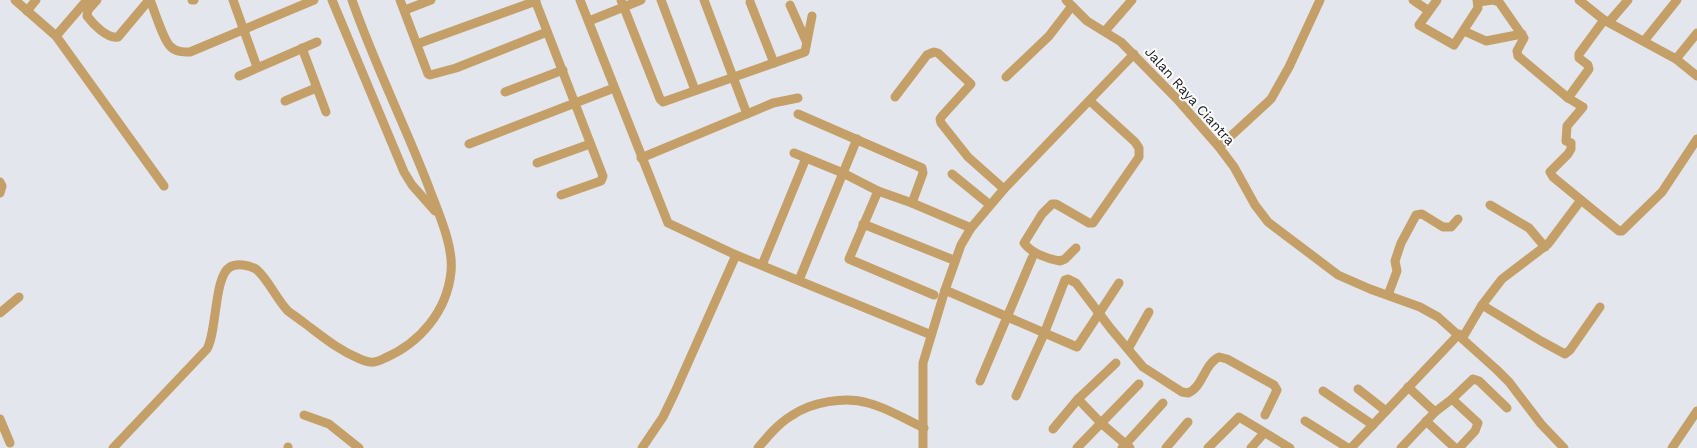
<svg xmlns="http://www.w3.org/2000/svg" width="1697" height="448" viewBox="0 0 1697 448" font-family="'Work Sans',sans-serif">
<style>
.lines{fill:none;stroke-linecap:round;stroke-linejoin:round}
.street{stroke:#c59f68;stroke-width:9}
.labels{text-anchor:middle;stroke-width:4;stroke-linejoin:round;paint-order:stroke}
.street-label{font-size:14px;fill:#1b1c1f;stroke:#fff}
</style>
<rect width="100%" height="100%" fill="#e3e6ec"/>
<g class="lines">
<!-- street -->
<g class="street">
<path d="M15,0L56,36L87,0"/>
<path d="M97,0L88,10L87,16C93,24 107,39 118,37L149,0"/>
<path d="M150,0C154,9 164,42 171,47C176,52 183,52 190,52L314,0"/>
<path d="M192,0H194"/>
<path d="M233,0L257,67"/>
<path d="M332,0L404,172L412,185L435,211"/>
<path d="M400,0L428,74L430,75L456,68L547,32"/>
<path d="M535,0L603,176L601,181L561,195"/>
<path d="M580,0L668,223L736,255L929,334"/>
<path d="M621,0L660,99L663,102L805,52L812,16"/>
<path d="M661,0L695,90"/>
<path d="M704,0L747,114"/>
<path d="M1066,0L1087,21L1121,42L1177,99L1219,147L1234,167L1255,205L1268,222L1338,275L1370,289L1420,307L1438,317L1497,370L1509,382L1541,424L1564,448"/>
<path d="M1413,0L1429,11"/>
<path d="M1437,0L1419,25L1454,45L1478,8L1477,0"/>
<path d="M1579,0L1604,20L1676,59L1697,76"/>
<path d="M750,2L774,63"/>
<path d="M790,5L806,41"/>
<path d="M405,10L431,0"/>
<path d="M27,11L36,0"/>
<path d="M589,21L641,0"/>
<path d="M1609,22L1628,0"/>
<path d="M1105,31L1132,0"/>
<path d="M1464,31L1486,41L1522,34"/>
<path d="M56,36L164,186"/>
<path d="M1644,41L1677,0"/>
<path d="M417,44L536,1"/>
<path d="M302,48L326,112"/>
<path d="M1676,59L1697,33"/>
<path d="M239,76L317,42"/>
<path d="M1006,77L1049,36L1072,6"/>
<path d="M505,92L563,70"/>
<path d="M895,97L927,55L934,52L938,53L971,84L942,116L940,119L941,123L968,157L1004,189"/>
<path d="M1568,98L1589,69L1588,65L1579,58V54L1604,20"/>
<path d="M285,101L316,88"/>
<path d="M798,114L922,168L923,173L912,203"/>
<path d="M469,144L614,88"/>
<path d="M1219,147L1271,99L1289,67L1320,0"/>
<path d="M794,153L843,173L878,191L912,203L971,228"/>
<path d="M641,158L773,103L798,98"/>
<path d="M537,163L590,144"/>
<path d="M952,174L990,205"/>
<path d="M0,182L2,186L0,193"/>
<path d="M878,191L849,259L934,295"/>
<path d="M1581,200L1619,231H1622L1662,192L1697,139"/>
<path d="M1490,205L1529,228L1545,247"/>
<path d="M863,224L951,259"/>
<path d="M1076,248L1065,259L1060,261C1048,259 1031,253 1024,243L1042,214L1052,204H1056L1089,223H1093L1139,157V148L1135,142L1090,101"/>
<path d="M762,265L806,158"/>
<path d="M799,280L857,139"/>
<path d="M945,290L1077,347L1119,283"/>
<path d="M1388,295L1397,271L1395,261L1401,243L1416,215L1422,214L1443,227H1451L1458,219"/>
<path d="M1482,305L1541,341L1565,354L1570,350L1600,307"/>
<path d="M0,313L19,297"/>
<path d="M1463,337L1482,305L1502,279L1548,244L1581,200L1553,177L1550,172L1568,154L1571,149V143L1566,141L1567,126L1583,107L1568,98L1518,56L1517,51L1524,38L1499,2L1493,0L1478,2"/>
<path d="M1128,349L1149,312"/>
<path d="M980,381L1032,258"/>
<path d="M1358,389L1386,411"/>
<path d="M1323,391L1373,425"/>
<path d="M1016,396L1044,334L1065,280L1068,279L1076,283L1111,329L1143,367L1182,392L1188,393C1203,387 1204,364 1219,357L1227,359L1274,385L1277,390L1265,415"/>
<path d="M1078,399L1101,423L1130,448"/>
<path d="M1452,399L1478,423L1475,431L1459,448"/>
<path d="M1435,412L1452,399L1473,379L1479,381L1507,408"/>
<path d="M304,415L329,424L359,448"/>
<path d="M0,419L10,443"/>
<path d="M1305,421L1348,448"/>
<path d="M1426,421L1455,448"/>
<path d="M1053,429L1078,399L1116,363"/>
<path d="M113,448L207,349C217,332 214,276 230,267C237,263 249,265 256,269C269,280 276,299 288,311C293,315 298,318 303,322C322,336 338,350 360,359C363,360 368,362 371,362C375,363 381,360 385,358C420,343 447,311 451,272C454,245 437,210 428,185C404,123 374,63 352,0"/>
<path d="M288,448V447"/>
<path d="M642,448L663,417L675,392L736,255"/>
<path d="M758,448C768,436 778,424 791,416C811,402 845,396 868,403C888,408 906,420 924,428"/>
<path d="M923,448V363L945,290L961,245L971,228L1004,189L1134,54"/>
<path d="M1077,448L1139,384"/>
<path d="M1122,448L1163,403"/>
<path d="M1166,448L1188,422"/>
<path d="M1208,448L1239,417L1290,448"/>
<path d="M1251,448L1264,433"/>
<path d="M1351,448L1459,334"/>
<path d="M1401,448L1435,412L1408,387"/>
<path d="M1672,448L1697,411"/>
</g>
</g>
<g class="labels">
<!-- street labels -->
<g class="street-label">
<text transform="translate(1190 96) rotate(48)" y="5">Jalan Raya Ciantra</text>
</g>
</g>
</svg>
